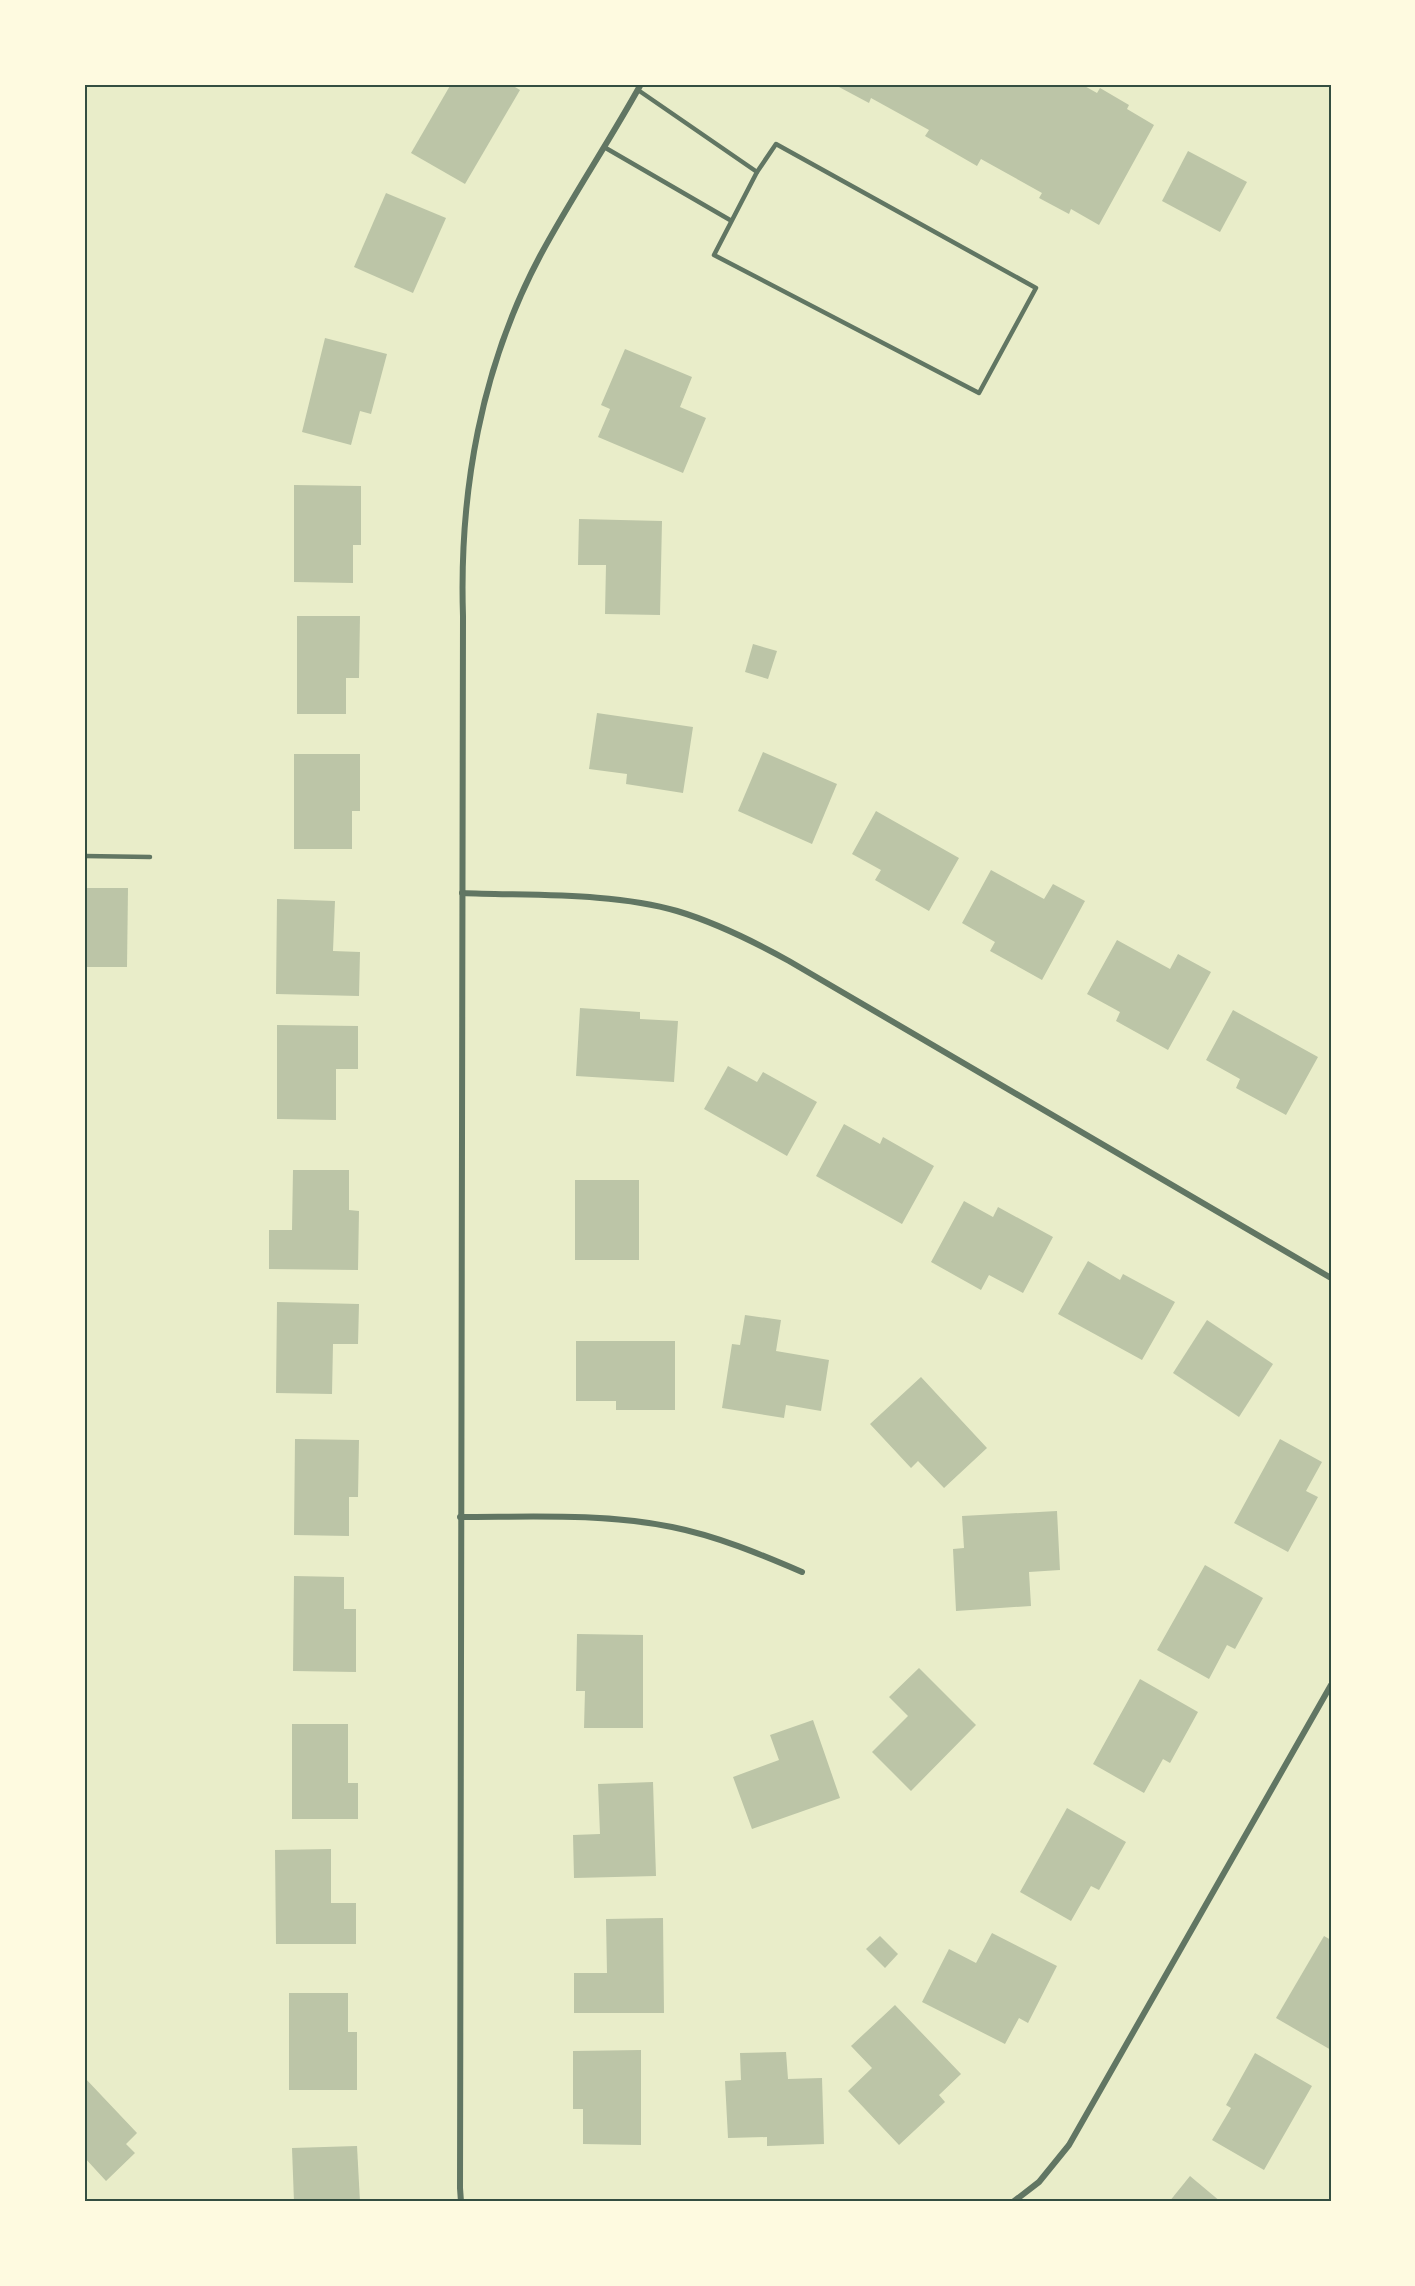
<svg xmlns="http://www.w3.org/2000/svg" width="1415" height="2286" viewBox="0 0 1415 2286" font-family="Figtree,sans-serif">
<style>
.building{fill:#bcc5a7}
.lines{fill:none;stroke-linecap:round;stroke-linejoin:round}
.service{stroke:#617663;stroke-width:4.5}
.minor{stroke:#617663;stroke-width:6}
.neatline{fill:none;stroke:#344e41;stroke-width:2}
</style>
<rect width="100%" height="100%" fill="#e9edc9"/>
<!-- building -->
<g class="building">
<path d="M451,84H510L520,90L465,184L411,153Z"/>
<path d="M842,84H1081L1097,93L1100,88L1129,105L1127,109L1154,125L1099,225L1071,209L1069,214L1039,198L1042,193L981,159L977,166L925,136L929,130L871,98L869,103L839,87Z"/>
<path d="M1188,151L1247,182L1220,232L1162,201Z"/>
<path d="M386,193L446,218L413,293L354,267Z"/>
<path d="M325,338L387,354L371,414L360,411L351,445L302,432Z"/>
<path d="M625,349L692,377L680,407L706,418L683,473L598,437L610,409L601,405Z"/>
<path d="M294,485L361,486V545H353V583L294,582Z"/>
<path d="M579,519L662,521L660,615L605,614L606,565H578Z"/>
<path d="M297,616H360L359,678H346V714H297Z"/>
<path d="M753,644L777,651L768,679L745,672Z"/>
<path d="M597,713L693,727L683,793L626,784L627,774L589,769Z"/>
<path d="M763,752L837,784L812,844L738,811Z"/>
<path d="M294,754H360V811H352V849H294Z"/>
<path d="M876,811L959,858L929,911L875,880L881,870L852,854Z"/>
<path d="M991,870L1044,899L1053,884L1085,901L1042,980L990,951L995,942L962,923Z"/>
<path d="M84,888H128L127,967H84Z"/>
<path d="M277,899L335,901L333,951L360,952L359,996L276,994Z"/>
<path d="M1117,940L1170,969L1178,954L1211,972L1168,1050L1116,1021L1120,1012L1087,994Z"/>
<path d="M580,1008L640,1012V1019L678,1021L674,1082L576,1076Z"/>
<path d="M1233,1010L1318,1057L1286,1115L1236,1088L1240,1079L1206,1060Z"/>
<path d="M277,1025L358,1026V1069H336V1120L277,1119Z"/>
<path d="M728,1066L757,1082L763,1072L817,1102L787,1156L704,1109Z"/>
<path d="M844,1124L880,1144L883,1137L934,1166L902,1224L816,1176Z"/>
<path d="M293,1170H349V1210L359,1211L358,1270L269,1269V1230H292Z"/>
<rect x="575" y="1180" width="64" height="80"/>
<path d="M964,1201L993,1217L998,1207L1053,1237L1023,1293L989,1275L981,1290L931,1262Z"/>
<path d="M1088,1261L1120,1280L1123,1274L1175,1302L1142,1360L1058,1314Z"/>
<path d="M277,1302L359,1304L358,1344H333L332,1394L276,1393Z"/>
<path d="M745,1315L781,1320L776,1351L829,1360L821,1411L786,1405L784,1418L722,1408L732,1344L740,1345Z"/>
<path d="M1207,1320L1273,1364L1239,1417L1173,1373Z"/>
<path d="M576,1341H675V1410H616V1401H576Z"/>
<path d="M921,1377L987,1448L944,1488L918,1461L911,1468L870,1424Z"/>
<path d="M295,1439L359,1440L358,1497H349V1536L294,1535Z"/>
<path d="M1280,1439L1322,1462L1306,1491L1318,1497L1288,1552L1234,1523Z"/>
<path d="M1057,1511L1060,1570L1029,1572L1031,1606L956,1611L953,1549L964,1548L962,1516Z"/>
<path d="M1205,1565L1263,1598L1235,1649L1227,1645L1209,1679L1157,1650Z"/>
<path d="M294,1576L344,1577V1609H356V1672L293,1671Z"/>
<path d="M577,1634L643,1635V1728H584L585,1691H576Z"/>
<path d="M919,1668L976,1725L911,1791L872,1752L908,1716L889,1697Z"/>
<path d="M1140,1679L1198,1712L1170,1763L1163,1759L1144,1793L1093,1764Z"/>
<path d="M813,1720L840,1798L752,1829L733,1777L779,1760L770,1735Z"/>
<path d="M292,1724H348V1783H358V1819H292Z"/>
<path d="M653,1782L656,1876L574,1878L573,1835L600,1834L598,1784Z"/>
<path d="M1067,1808L1126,1842L1099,1890L1091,1886L1071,1921L1020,1892Z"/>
<path d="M331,1849V1903H356V1944H276L275,1850Z"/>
<path d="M663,1918L664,2013H574V1973H607L606,1919Z"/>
<path d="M992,1933L1057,1966L1028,2023L1019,2018L1005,2044L922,2002L949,1949L976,1963Z"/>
<path d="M880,1936L898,1954L885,1968L866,1949Z"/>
<path d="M1324,1936L1331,1940V2050L1276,2018Z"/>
<path d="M289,1993H348V2032H357V2090H289Z"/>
<path d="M895,2005L961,2074L939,2095L945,2102L899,2145L848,2091L872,2068L851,2046Z"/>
<path d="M641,2050V2145L583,2144V2109H573V2051Z"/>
<path d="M786,2052L788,2079L822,2078L824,2144L767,2146V2137L728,2138L725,2081L741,2080L740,2053Z"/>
<path d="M1255,2053L1312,2086L1264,2170L1212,2140L1231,2108L1226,2105Z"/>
<path d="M84,2077L137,2133L126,2144L135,2153L106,2181L84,2157Z"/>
<path d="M357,2146L360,2202H294L292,2148Z"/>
<path d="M1190,2176L1221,2202H1169Z"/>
</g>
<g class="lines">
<!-- service -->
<g class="service">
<path d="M638,90L757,172"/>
<path d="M776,144L1036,288L979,393L714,255L757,172Z"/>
<path d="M604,147L730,220"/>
<path d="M84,856L150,857"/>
</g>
<!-- minor -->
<g class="minor">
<path d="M462,893C529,896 613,892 677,911C717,923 753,941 789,961L1331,1278"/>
<path d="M460,1517C530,1517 602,1513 672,1527C717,1536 760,1554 802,1572"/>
<path d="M461,2202L460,2188L463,616C459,492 481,367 540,256C571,198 609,142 641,84"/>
<path d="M1013,2202L1039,2182L1069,2145L1331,1685"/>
</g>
</g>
<!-- border -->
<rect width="1415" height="2286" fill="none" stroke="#fefae0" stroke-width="171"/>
<rect x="86" y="86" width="1244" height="2114" class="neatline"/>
</svg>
